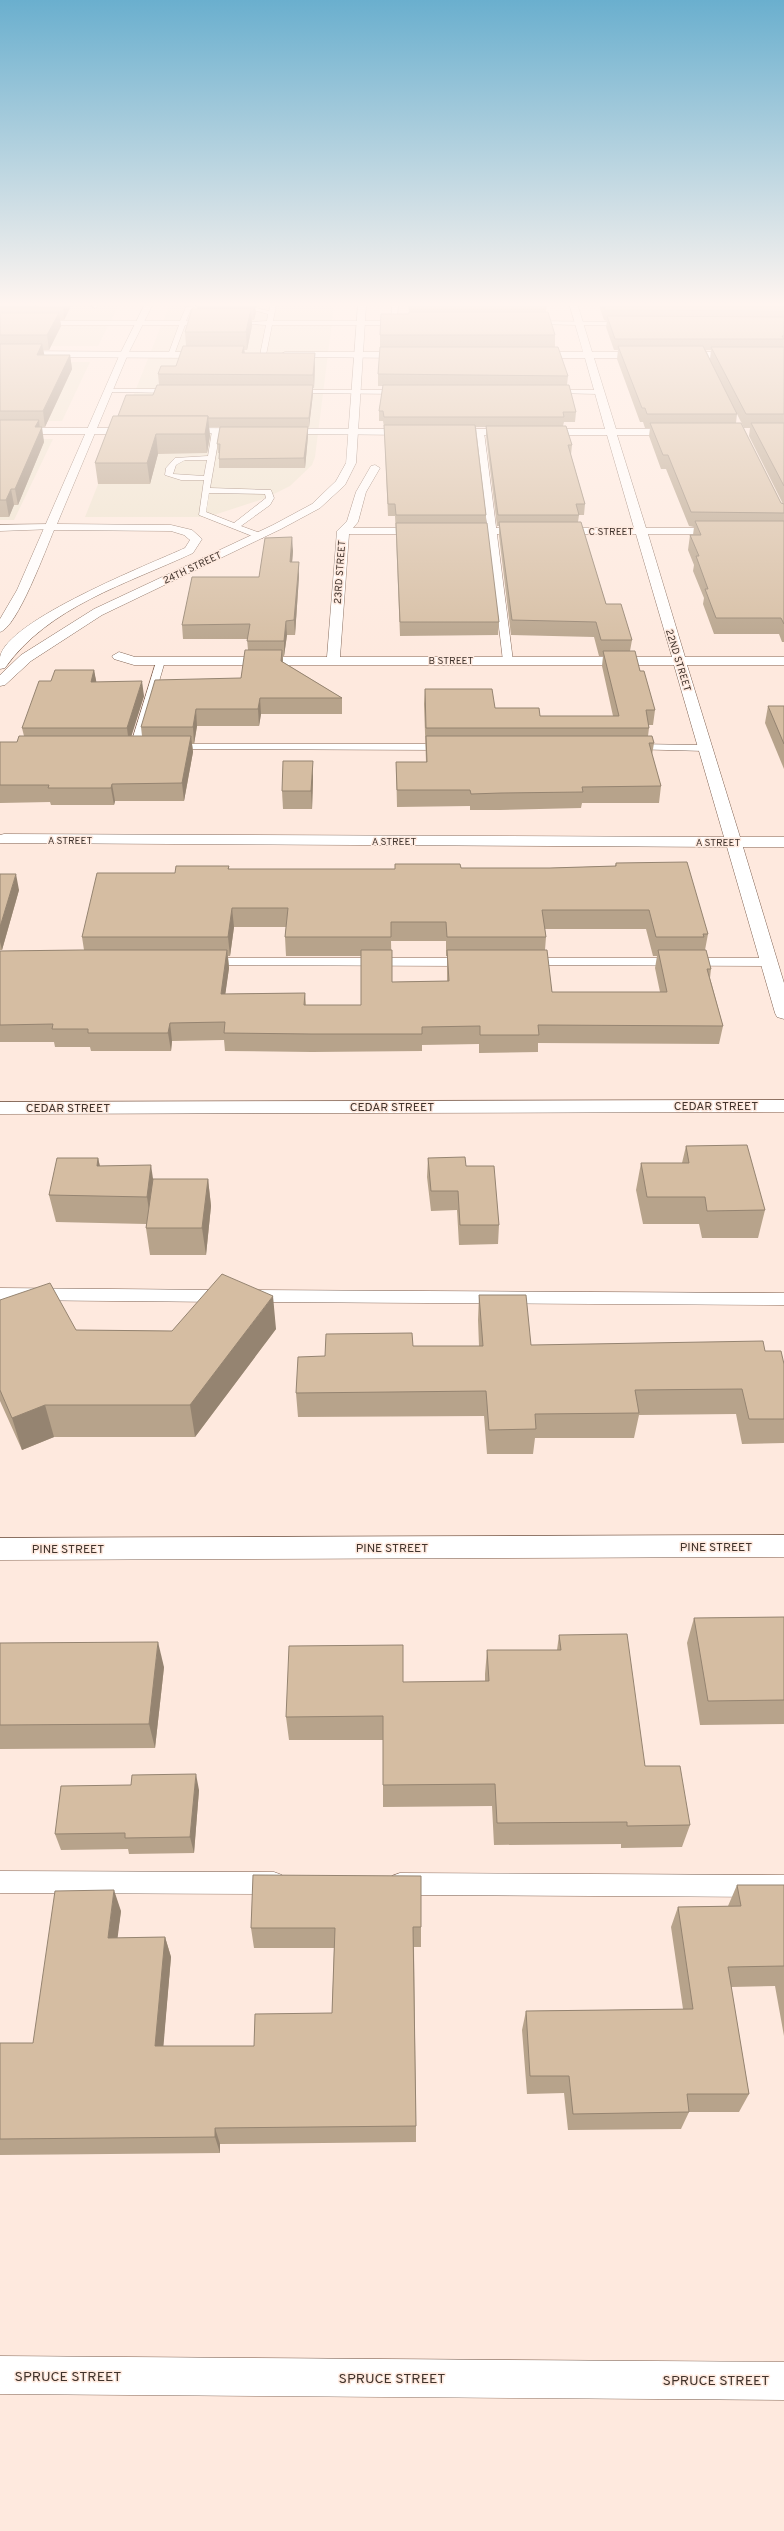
<svg xmlns="http://www.w3.org/2000/svg" width="784" height="2531" viewBox="0 0 784 2531" font-family="Overpass,sans-serif">
<style>
.commercial{fill:#eee3ce}
.lines{fill:none;stroke-linecap:round;stroke-linejoin:round}
.service-casing{stroke:#806353;stroke-width:1}
.minor-casing{stroke:#806353;stroke-width:1}
.primary-casing{stroke:#806353;stroke-width:1}
.service{fill:#fff;fill-rule:evenodd}
.minor{fill:#fff;fill-rule:evenodd}
.primary{fill:#fff;fill-rule:evenodd}
.wall{fill:#b7a38b;fill-rule:evenodd}
.shaded-wall{fill:#958471}
.building{fill:#d5bda2;stroke:#958471}
.labels{text-anchor:middle;stroke-width:3;stroke-linejoin:round;paint-order:stroke}
.far-street-label{font-size:10px;fill:#40332c;stroke:#fee9de}
.street-label{font-size:12px;fill:#40332c;stroke:#fee9de}
.near-street-label{font-size:14px;fill:#40332c;stroke:#fee9de}
</style>
<rect width="100%" height="100%" fill="#fee9de"/>
<!-- commercial -->
<g class="commercial">
<path d="M0,306H118L111,321H0Z"/>
<path d="M169,306H334L315,457L312,465L290,486L266,498L208,517H85Z"/>
<path d="M0,324H109L98,346H0Z"/>
<path d="M0,362H90L62,421H0Z"/>
<path d="M0,439H53L14,520H0Z"/>
</g>
<g class="lines">
<!-- service casing -->
<g class="service-casing">
<g id="service">
<path d="M91,306H98L95,308Z"/>
<path d="M196,306L191,309L186,321L211,323L185,325L174,355L171,357L168,355L179,325H0V321H180L186,307Z"/>
<path d="M270,306H276L273,321H391L392,306H398L397,321L405,323L402,325H272L266,355L263,357L260,355L266,325L229,323L267,321L268,314L253,310L256,308L269,311Z"/>
<path d="M530,321L628,322L631,324L628,326L528,324Z"/>
<path d="M109,389H175L178,391L175,393L107,392Z"/>
<path d="M292,390H403L406,392L403,394L290,393Z"/>
<path d="M550,390H599L602,392L599,394L548,393Z"/>
<path d="M216,429L220,431L210,488L271,490L274,498L270,505L241,526L263,534V538H257L199,515L204,480H181L165,475L166,468L175,458L208,456L212,431ZM185,460H207L204,476L173,474L176,465ZM209,493L265,494L266,498L234,523L206,512Z"/>
<path d="M480,430L484,432L513,661L508,664L503,661L476,432Z"/>
<path d="M157,659L165,661L140,747L139,749H131L130,747Z"/>
<path d="M172,744H448L453,747L448,750L168,749V745Z"/>
<path d="M632,744L705,745L710,748L705,751L628,749V745Z"/>
<path d="M208,958H468L474,962L468,966L203,965L202,962Z"/>
<path d="M528,958H769L775,962L769,966L523,965L522,962L523,959Z"/>
<path d="M0,1288L224,1290L230,1292L232,1296L230,1300L224,1302L0,1300Z"/>
<path d="M252,1290L784,1293V1305L252,1302L246,1300L244,1296L246,1292Z"/>
<path d="M0,1871L274,1872L282,1875L285,1883L282,1891L274,1894L0,1893Z"/>
<path d="M400,1873L784,1875V1897L400,1895L392,1892L389,1884L392,1876Z"/>
</g>
</g>
<!-- minor casing -->
<g class="minor-casing">
<g id="minor">
<path d="M570,306H578L592,352H784V358H594L616,429H679L684,432L679,435H617L646,528H784V534H648L685,657H784V665H687L740,837H784V847H743L784,983V1019L777,1017L775,1013L727,847L0,843V835L4,834L724,837L674,665H134L114,659L112,656L119,652L135,657H327L337,531L347,521L356,492L371,466L375,465L380,468L366,492L358,522L353,528H425L431,531L425,534H349L340,657H672L636,534H458L452,531L458,528H634L607,435H447L442,432L447,429H605L585,358H531L526,355L531,352H583Z"/>
<path d="M0,351L209,352L214,355L209,358L0,357Z"/>
<path d="M285,352H409L414,355L409,358L282,357L280,355Z"/>
<path d="M0,428H137L142,431L137,434H0Z"/>
<path d="M179,428L415,429L420,432L415,435L175,433V429Z"/>
<path d="M50,524L54,525V529L0,531V525Z"/>
<path d="M784,1100V1112L0,1114V1102Z"/>
<path d="M784,1535V1557L0,1560V1538Z"/>
<path d="M0,2356L784,2362V2400L0,2394Z"/>
</g>
</g>
<!-- primary casing -->
<g class="primary-casing">
<g id="primary">
<path d="M144,306H152L128,354L57,524L171,525L192,530L202,539L193,553C127,584 49,606 5,668L0,669C0,665 0,660 0,657C7,620 150,564 185,548L190,540L184,535L171,531L54,530C46,549 17,628 0,632V619L17,590L120,354Z"/>
<path d="M358,306H366L356,463L345,485L320,508L281,529L102,615L31,661L5,685L0,686V675L21,655L94,609L273,525L312,504L336,481L346,463Z"/>
</g>
</g>
<!-- service -->
<use href="#service" class="service"/>
<!-- minor -->
<use href="#minor" class="minor"/>
<!-- primary -->
<use href="#primary" class="primary"/>
</g>
<!-- wall -->
<g class="wall">
<path d="M0,306H71L64,320H60L61,326L49,350H43L44,355H70L72,369L45,427H40L44,442L18,505H14L9,517H0Z"/>
<path d="M198,306H257L255,308L256,312L254,320H252V326L247,350H244L245,353L315,366L314,388H313V394L309,427H308V436L305,468H219V453H218L217,444L220,427H209L210,436L207,453L158,454L150,484H98L95,463L118,416L153,395L159,385L158,374L176,366L186,346L185,332L198,309Z"/>
<path d="M409,306H546V312L555,335V347L568,376L567,385L576,412L575,422H564L563,426L572,445L571,455L585,504L584,515H579L578,522L606,604L632,640L630,651L640,671L655,710L653,725H649V728L648,736L654,743L652,755L661,786L659,803H582L581,808L500,810H470V806L397,807L396,762H426L424,704L425,689L495,708L540,716H613L602,666L603,656H599L594,637L511,635L499,536V526H497L486,436V427H476L486,515V523L499,622L498,635L400,636L396,536L395,516H388L384,427L383,421H379V411L383,386H378V374L380,347V335L409,314Z"/>
<path d="M599,306H784V642H782L779,634H714L703,604L704,598L693,571L694,565L688,550L690,535H693L694,527L689,526L666,469H661L649,436L650,428H645L643,422H640L617,359L618,350H614L606,327L607,321L604,320ZM706,350H711L710,359ZM716,372L744,428H750L749,436L783,504L781,503L736,423L737,414Z"/>
<path d="M293,551L292,562L299,576L295,635H287L284,656H283V662L342,698V714H261L259,726H197L194,744H192L193,752L184,801H115L114,805H51L50,802L0,803V742H17L24,736L22,728L51,681L94,670L96,682L144,696L131,736H142L141,727L241,678L248,650L247,639H183L182,625L259,577Z"/>
<path d="M768,706H784V769L765,723Z"/>
<path d="M313,779L312,809H283L282,791Z"/>
<path d="M616,863L708,934L705,950L711,969L710,978L723,1026L719,1044L538,1043V1052L479,1053V1044L422,1045V1051L312,1052L225,1051L224,1040L172,1041L171,1051H91L90,1047H55L54,1042H0V951L84,950L82,937L175,873L229,866V869H395L461,868H550L615,866ZM234,927H286L285,937L286,956H361V1005H306L305,993L225,994L229,968L228,956H230ZM545,929H646L653,956H657L655,968L660,992H552L545,950L546,937ZM391,941H446V956H447V981L392,982Z"/>
<path d="M0,874L19,890L2,950H0Z"/>
<path d="M686,1146L765,1210L758,1238H702L699,1224H643L636,1190L641,1163H682Z"/>
<path d="M98,1158L100,1166L153,1179H208L211,1206L206,1255H150L146,1228V1224L56,1222L49,1195Z"/>
<path d="M428,1158L466,1166L499,1225L498,1244L459,1245L457,1210L431,1211L427,1177Z"/>
<path d="M479,1295L531,1345L765,1351L784,1364V1443L742,1444L736,1414L639,1415L634,1438H535L533,1454H487L484,1416L298,1417L296,1393L325,1356L479,1346L478,1320Z"/>
<path d="M0,1300L76,1330L172,1331L276,1329L195,1437H54L22,1450L0,1401Z"/>
<path d="M784,1617V1724L700,1725L687,1643L694,1618Z"/>
<path d="M559,1635L645,1766L690,1825L682,1847L621,1848V1844L494,1845L492,1806L383,1807V1740H289L286,1717L403,1682L485,1681V1674L487,1650H557Z"/>
<path d="M0,1643L164,1667L155,1748L0,1749Z"/>
<path d="M131,1785L199,1790L194,1853L129,1854L128,1849L61,1850L55,1834Z"/>
<path d="M737,1885H784V2036L775,1986L731,1987L749,2094L739,2112H689L681,2129L568,2130L564,2093L527,2094L522,2030L526,2011L683,2009L671,1927L678,1907L728,1906Z"/>
<path d="M121,1911L117,1938L165,1937L171,1957L163,2046H254L332,2013L334,1948H254L251,1928L421,1927V1947H414L416,2126V2142L220,2144V2153L0,2155V2043H33Z"/>
</g>
<!-- shaded-wall -->
<g class="shaded-wall">
<path d="M63,306H71L64,320Z"/>
<path d="M251,306H257L255,308L256,312L254,320L253,308Z"/>
<path d="M251,309L252,326L247,350L246,332Z"/>
<path d="M59,313L61,326L49,350L47,335Z"/>
<path d="M42,344L45,358L37,355Z"/>
<path d="M244,346L245,358L242,353Z"/>
<path d="M315,353V366L314,388L313,375Z"/>
<path d="M70,355L72,369L45,427L43,411Z"/>
<path d="M313,385V394L309,427V418Z"/>
<path d="M208,416L210,436L207,453L205,434Z"/>
<path d="M39,420L40,430L42,427L44,442L18,505L15,489L35,427Z"/>
<path d="M308,427V436L305,468L304,458Z"/>
<path d="M156,434L158,454L150,484L147,463Z"/>
<path d="M11,489L14,505L9,517L6,500Z"/>
<path d="M292,537L293,551L291,576L290,562Z"/>
<path d="M299,562V576L295,635L294,620Z"/>
<path d="M286,621L287,635L284,656V641Z"/>
<path d="M282,650L283,666L281,661Z"/>
<path d="M94,670L97,685L91,682Z"/>
<path d="M142,681L144,696L129,744L127,728Z"/>
<path d="M260,698L261,714L259,726L258,709Z"/>
<path d="M196,709L197,726L194,744L193,727Z"/>
<path d="M191,736L193,752L184,801L182,783Z"/>
<path d="M313,761V779L312,809L311,791Z"/>
<path d="M112,784L115,801L114,805L111,788Z"/>
<path d="M16,874L19,890L2,950L0,942V927Z"/>
<path d="M232,908L234,927L230,956L228,937Z"/>
<path d="M227,950L229,968L223,1011L221,994Z"/>
<path d="M170,1023L172,1041L171,1051L168,1033Z"/>
<path d="M98,1158L104,1185L97,1166Z"/>
<path d="M151,1165L155,1192L151,1224L147,1197Z"/>
<path d="M208,1179L211,1206L206,1255L202,1228Z"/>
<path d="M273,1296L276,1329L195,1437L190,1405Z"/>
<path d="M45,1405L54,1437L22,1450L12,1418Z"/>
<path d="M158,1642L164,1667L155,1748L149,1724Z"/>
<path d="M196,1774L199,1790L194,1853L190,1837Z"/>
<path d="M114,1890L121,1911L115,1958L108,1938Z"/>
<path d="M165,1937L171,1957L162,2063L155,2046Z"/>
<path d="M215,2128L220,2144V2153L215,2137Z"/>
</g>
<!-- building -->
<g class="building">
<path d="M0,306H39L0,307Z"/>
<path d="M198,306H254L253,308H197Z"/>
<rect x="409" y="306" width="137" height="3"/>
<path d="M603,306H784V311L605,310Z"/>
<path d="M192,309H251L246,332H185Z"/>
<path d="M409,312H548L555,335H380L381,314H409Z"/>
<path d="M0,313H59L47,335H0Z"/>
<path d="M607,316L784,317V336H782L784,339H615Z"/>
<path d="M0,344H42L37,355H70L43,411H0Z"/>
<path d="M183,346H244L242,353H315L313,375L158,374L161,366H176Z"/>
<path d="M618,346H703L737,414H647L645,408H642Z"/>
<path d="M380,347H558L568,376L378,374Z"/>
<path d="M711,347H784V414H746Z"/>
<path d="M157,385H313L309,418H208V416H118L126,395H153Z"/>
<path d="M383,385H569L576,412H563L564,417H384L383,411H379Z"/>
<path d="M113,416H208L205,434H156L147,463H95Z"/>
<path d="M0,420H39L35,427H42L15,489H11L6,500H0Z"/>
<path d="M650,423H741L781,503L784,504V513L691,512L668,455H663Z"/>
<path d="M751,423H784V486Z"/>
<path d="M384,425H475L486,515H396L395,504H388Z"/>
<path d="M486,426H566L572,445H568L585,504H576L579,515H498Z"/>
<path d="M220,427H308L304,458L219,459L220,444H217Z"/>
<path d="M695,521H784V624L781,618H716L705,589H708L696,556H699L690,535H701Z"/>
<path d="M499,522H581L606,604H621L632,640H601L596,622L512,620Z"/>
<path d="M396,523H487L499,622H400Z"/>
<path d="M292,537L290,562H299L294,620L286,621L284,641H247L250,624L182,625L192,577H259L265,538Z"/>
<path d="M245,650H282L281,661L342,698H260L258,709H196L193,727H141L155,680L241,678Z"/>
<path d="M603,651H635L640,671H644L655,710H646L649,728H426L425,689H492L495,708H539L540,716H619Z"/>
<path d="M55,670H94L91,682L142,681L127,728H22L39,681H51Z"/>
<path d="M768,706H784V744Z"/>
<path d="M19,736H191L182,783L112,784L111,788H48L49,785H0V742H17Z"/>
<path d="M426,736H652L654,743H649L661,786L582,787L583,792L501,793L471,794L470,790H397L396,762H427Z"/>
<path d="M283,761H313L311,791H282Z"/>
<path d="M687,862L708,934H703L704,937H656L649,910H542L546,937H447L446,922H391V937H285L288,908H232L228,937H82L97,873H175L176,866H229L228,869H395V864H460L461,868H550L616,866V863Z"/>
<path d="M0,874H16L0,927Z"/>
<path d="M80,950H227L221,994L305,993L304,1005H361V950H392V982L449,981L447,950H547L552,992H667L658,950H706L711,969H707L723,1026L538,1025L539,1035H480V1026L422,1027V1034H311L224,1033L225,1022L170,1023L168,1033H88V1029H52L53,1024L0,1025V951Z"/>
<path d="M747,1145L765,1210L707,1211L705,1197H647L641,1163H689L686,1146Z"/>
<path d="M465,1157L466,1166H494L499,1225H460L458,1191H431L428,1158Z"/>
<path d="M57,1158H98L97,1166L151,1165L147,1197L49,1195Z"/>
<path d="M153,1179H208L202,1228H146Z"/>
<path d="M222,1274L273,1296L190,1405H45L12,1418L0,1390V1300L50,1283L76,1330L172,1331Z"/>
<path d="M479,1295H526L531,1345L763,1341L765,1351H781L784,1364V1419H749L742,1389L635,1390L639,1413L535,1414L536,1429L489,1430L486,1391L296,1393L298,1357L325,1356L326,1334L412,1333L413,1346H483Z"/>
<path d="M784,1617V1700L708,1701L694,1618Z"/>
<path d="M627,1634L645,1766H680L690,1825L627,1826V1822L497,1823L495,1784L383,1785V1716L286,1717L289,1646L403,1645V1682L489,1681L487,1650H561L559,1635Z"/>
<path d="M158,1642L149,1724L0,1725V1643Z"/>
<path d="M196,1774L190,1837L125,1838V1833L55,1834L61,1786L131,1785L132,1775Z"/>
<path d="M253,1875L421,1876V1927H413L416,2126L215,2128V2137L0,2139V2043H33L55,1891L114,1890L108,1938L165,1937L155,2046H254L255,2014L332,2013L335,1928H251Z"/>
<path d="M737,1885H784V1966L728,1967L749,2094H687L689,2112L573,2114L569,2076H530L526,2011L693,2009L678,1907L741,1906Z"/>
</g>
<!-- sky -->
<linearGradient id="sky" x2="0" y2="1"><stop stop-color="#6aafce"/><stop offset="0.46" stop-color="#fff5f0"/><stop offset="1" stop-color="#fff5f0" stop-opacity="0"/></linearGradient>
<rect width="784" height="661" fill="url(#sky)"/>
<g class="labels">
<!-- far-street labels -->
<g class="far-street-label">
<text x="611" y="535">C STREET</text>
<text transform="translate(192 567) rotate(-25)" y="4">24TH STREET</text>
<text transform="translate(339 572) rotate(-86)" y="4">23RD STREET</text>
<text x="451" y="664">B STREET</text>
<text transform="translate(679 660) rotate(73)" y="4">22ND STREET</text>
<text x="70" y="844">A STREET</text>
<text x="394" y="845">A STREET</text>
<text x="718" y="846">A STREET</text>
</g>
<!-- street labels -->
<g class="street-label">
<text x="716" y="1110">CEDAR STREET</text>
<text x="392" y="1111">CEDAR STREET</text>
<text x="68" y="1112">CEDAR STREET</text>
<text x="716" y="1551">PINE STREET</text>
<text x="392" y="1552">PINE STREET</text>
<text x="68" y="1553">PINE STREET</text>
</g>
<!-- near-street labels -->
<g class="near-street-label">
<text x="68" y="2381">SPRUCE STREET</text>
<text x="392" y="2383">SPRUCE STREET</text>
<text x="716" y="2385">SPRUCE STREET</text>
</g>
</g>
</svg>
